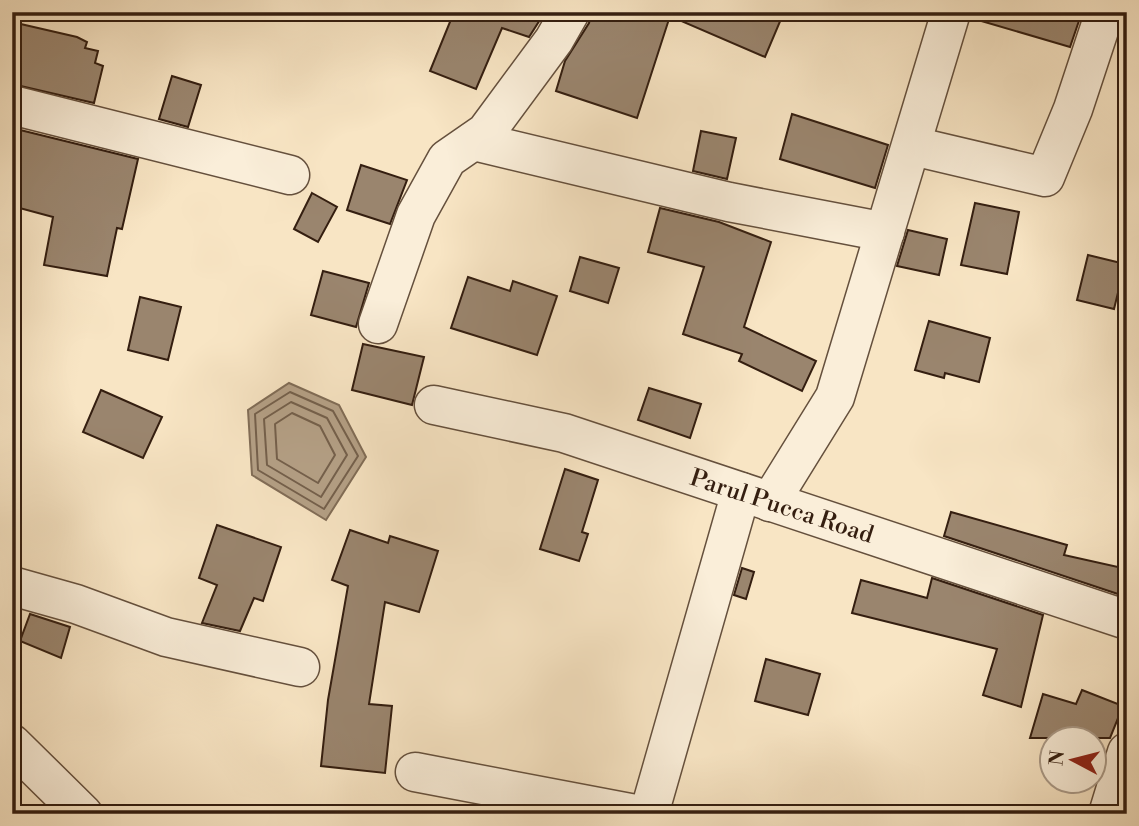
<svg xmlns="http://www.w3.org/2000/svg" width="1139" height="826" viewBox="0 0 1139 826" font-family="'Libre Bodoni',serif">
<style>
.water{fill:#b5a187;stroke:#816d57;stroke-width:2}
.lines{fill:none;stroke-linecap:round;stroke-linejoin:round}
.shore{stroke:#74604c;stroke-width:2}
.building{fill:#9a856e;stroke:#341e10;stroke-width:2}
.minor-casing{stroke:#65503d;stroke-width:41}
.minor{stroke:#faeed9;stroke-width:38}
.labels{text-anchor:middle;stroke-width:5;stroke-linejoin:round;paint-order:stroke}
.street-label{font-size:24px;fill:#341e10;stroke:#faeed9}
</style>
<rect width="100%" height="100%" fill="#f8e5c4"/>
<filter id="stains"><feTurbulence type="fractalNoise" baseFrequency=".00286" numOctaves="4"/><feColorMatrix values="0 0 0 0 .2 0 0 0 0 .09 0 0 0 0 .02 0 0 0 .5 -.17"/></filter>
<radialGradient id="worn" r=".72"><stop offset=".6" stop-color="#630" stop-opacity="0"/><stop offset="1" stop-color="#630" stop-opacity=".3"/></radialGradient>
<!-- water -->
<path class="water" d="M289,383L339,405L366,457L326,520L252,475L248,410Z"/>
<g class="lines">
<!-- shore -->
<g class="shore">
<path d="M290,392L333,411L358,456L324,509L258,470L255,414Z"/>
<path d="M291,402L327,418L347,455L321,497L267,465L264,419Z"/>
<path d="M292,413L320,426L335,455L318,483L277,459L275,424Z"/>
</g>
</g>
<!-- building -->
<g class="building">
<path d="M454,12H545L529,37L502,28L476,89L430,71Z"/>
<path d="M592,12H784L765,57L670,16L637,118L556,91L565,61L589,23Z"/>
<path d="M980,12H1082L1070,47L978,20Z"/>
<path d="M12,22L77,37L87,42L85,48L98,51L95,63L103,66L94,103L12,84Z"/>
<path d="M172,76L201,85L188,127L159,119Z"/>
<path d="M792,114L888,145L875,188L780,159Z"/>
<path d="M12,128L138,159L122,229L117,228L107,276L44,265L53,217L12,206Z"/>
<path d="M701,131L736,138L727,179L693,171Z"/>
<path d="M361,165L407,180L390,224L347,210Z"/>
<path d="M312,193L337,207L318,242L294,229Z"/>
<path d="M975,203L1019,212L1007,274L961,265Z"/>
<path d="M660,208L719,222L771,242L744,327L816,361L802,391L739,361L742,354L683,334L704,267L648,252Z"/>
<path d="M908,230L947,239L939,275L897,266Z"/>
<path d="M1088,255L1125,264L1114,309L1077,300Z"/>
<path d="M580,257L619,268L608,303L570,291Z"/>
<path d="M323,271L369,283L356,327L311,315Z"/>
<path d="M468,277L510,291L513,281L557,296L537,355L451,328Z"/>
<path d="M140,297L181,307L168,360L128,350Z"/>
<path d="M929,321L990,338L979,382L945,373L944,378L915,370Z"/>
<path d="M363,344L424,357L412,405L352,390Z"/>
<path d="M649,388L701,404L690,438L638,420Z"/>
<path d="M101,390L162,417L143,458L83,432Z"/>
<path d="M565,469L598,480L582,532L588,534L579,561L540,549Z"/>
<path d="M951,512L1067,545L1064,555L1127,569V597L944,536Z"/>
<path d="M217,525L281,547L263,601L254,598L240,631L202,623L217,585L199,578Z"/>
<path d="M350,530L388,543L390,536L438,551L419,612L385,602L369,704L392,706L385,773L321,766L328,700L348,586L332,580Z"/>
<path d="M742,568L754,572L746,599L734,595Z"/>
<path d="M932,578L1043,615L1021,707L983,695L997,649L852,613L861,580L927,598Z"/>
<path d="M30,614L70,627L61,658L20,641Z"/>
<path d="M766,659L820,674L808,715L755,701Z"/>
<path d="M1082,690L1123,706L1110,738H1030L1043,694L1076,704Z"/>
</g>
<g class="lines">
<!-- minor casing -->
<g class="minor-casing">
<g id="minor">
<path d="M12,105L290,175"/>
<path d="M474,141L729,202L885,232"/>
<path d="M913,146L1045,177L1073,109L1105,12"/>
<path d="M378,324L416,215L447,159L486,132L554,40L570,12"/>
<path d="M434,405L564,433L1127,620"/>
<path d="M770,502L835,397L951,12"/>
<path d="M12,586L76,604L166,637L300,667"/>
<path d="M12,744L83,814"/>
<path d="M415,772L635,814"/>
<path d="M649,814L741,492"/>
<path d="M1108,814L1127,752"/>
</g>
</g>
<!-- minor -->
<use href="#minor" class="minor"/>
</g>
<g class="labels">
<!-- street labels -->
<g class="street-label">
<text transform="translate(782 506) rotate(18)" y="8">Parul Pucca Road</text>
</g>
</g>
<!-- margin -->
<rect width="1139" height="826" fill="none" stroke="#f8e5c4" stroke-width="42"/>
<rect x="14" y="14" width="1111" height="798" fill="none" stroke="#341e10" stroke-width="3.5"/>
<rect x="21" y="21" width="1097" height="784" fill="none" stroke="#341e10" stroke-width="2"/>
<!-- north arrow -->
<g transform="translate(1073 760) rotate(277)"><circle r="33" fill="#faeed9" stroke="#ab9b89" stroke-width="2"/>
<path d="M0-5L12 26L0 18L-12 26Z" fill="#8f2418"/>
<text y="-10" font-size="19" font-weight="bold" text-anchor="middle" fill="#341e10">N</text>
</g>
<rect width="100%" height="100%" filter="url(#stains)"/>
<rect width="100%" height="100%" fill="url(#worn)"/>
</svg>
